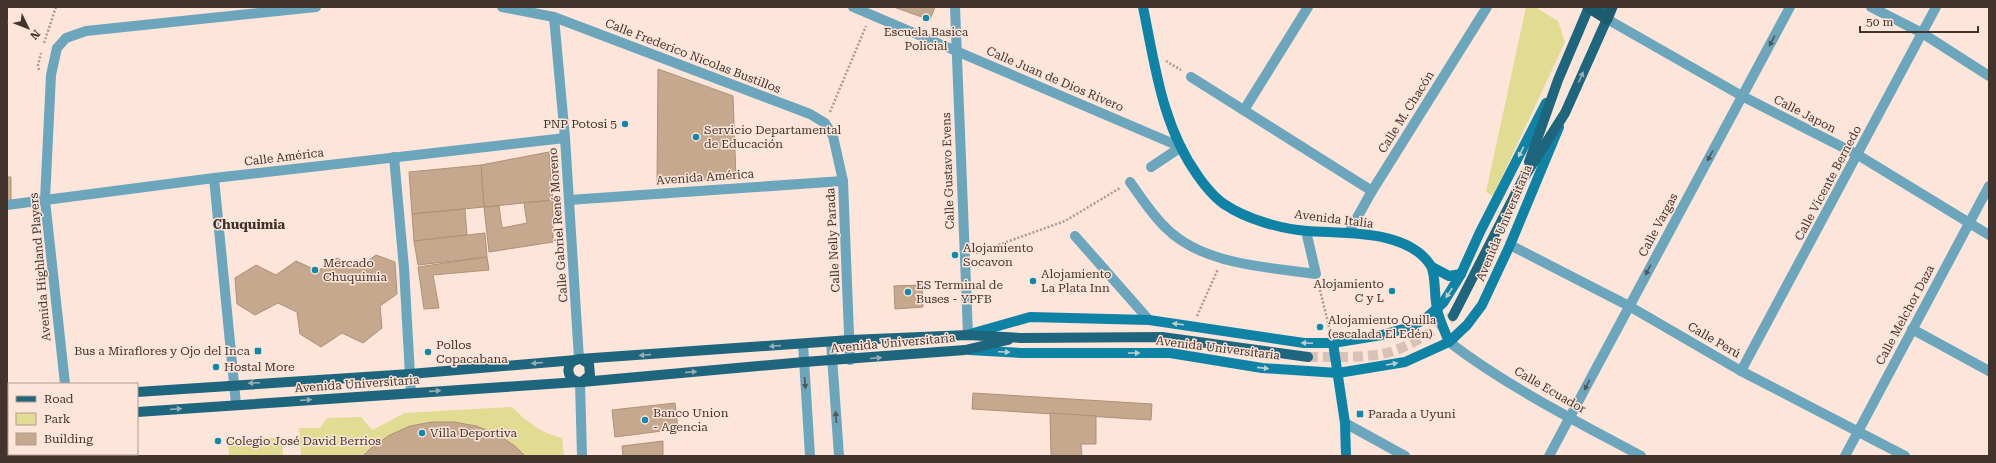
<svg xmlns="http://www.w3.org/2000/svg" width="1996" height="463" viewBox="0 0 1996 463" font-family="'Roboto Serif',serif">
<style>
.green{fill:#e2dc92}
.building{fill:#c5a88d;stroke:#ae9177}
.lines{fill:none;stroke-linecap:round;stroke-linejoin:round}
.primary-tunnel{stroke:#d8c1b7;stroke-width:10;stroke-dasharray:10 5;stroke-linecap:butt}
.path{stroke:#ad9990;stroke-width:2.5;stroke-dasharray:2 2;stroke-linecap:butt}
.minor{stroke:#6ca6bd;stroke-width:10}
.tertiary{stroke:#6ca6bd;stroke-width:10}
.secondary{stroke:#0e83a5;stroke-width:10}
.primary{stroke:#1e667d;stroke-width:10}
.trunk{stroke:#1c5a6e;stroke-width:11}
.oneway{fill:#4f5658}
.oneway2{fill:#99acb0}
.oneway3{fill:#c1cccd}
.poi-dot{fill:#0e89ac;stroke:#fde5da;stroke-width:1.5}
.labels{text-anchor:middle;stroke-width:3;stroke-linejoin:round;paint-order:stroke}
.poi-label{font-size:12px;fill:#42332c;stroke:#fde5da;text-anchor:start}
.street-label{font-size:12px;fill:#42332c;stroke:#fde5da}
.neighbourhood-label{font-size:13px;font-weight:bold;fill:#42332c;stroke:#fde5da}
</style>
<rect width="100%" height="100%" fill="#fde5da"/>
<!-- green -->
<g class="green">
<path d="M1526,7H1535L1558,21L1565,42L1493,196L1486,192Z"/>
<path d="M512,407C526,421 542,434 562,438L564,456H301L299,428H320L327,418L361,417L372,430L405,413Z"/>
<path d="M282,437L283,456H229L228,441Z"/>
</g>
<!-- building -->
<g class="building">
<path d="M894,7H935L930,20Z"/>
<path d="M658,69L733,96L736,178L657,184Z"/>
<path d="M549,152L553,200L484,207L481,165Z"/>
<path d="M481,165L484,207L412,214L409,172Z"/>
<path d="M7,177H11V200L7,201Z"/>
<path d="M553,200V242L489,252L484,207L499,206L502,228L527,223L524,203Z"/>
<path d="M465,209L467,235L414,241L412,214Z"/>
<path d="M485,233L487,257L418,265L414,241Z"/>
<path d="M376,255L395,262L397,294L380,306L382,328L363,343L342,333L321,347L300,334L297,312L278,303L255,315L237,304L235,278L256,265L276,275L296,261L318,271L337,258L357,269Z"/>
<path d="M487,257L489,270L433,275L439,308L424,309L418,267Z"/>
<path d="M922,285L923,307L895,309L894,286Z"/>
<path d="M973,393L1152,404L1151,420L972,409Z"/>
<path d="M675,403L678,429L615,437L612,410Z"/>
<path d="M1050,413L1096,416V444H1081L1082,456H1051Z"/>
<path d="M432,422H454L476,426L497,434L515,446L525,456H363L372,447L390,435L410,426Z"/>
<path d="M663,441V456H623L622,446Z"/>
</g>
<g class="lines">
<!-- primary-tunnel -->
<path class="primary-tunnel" d="M1308,357C1332,357 1358,358 1382,354C1409,348 1432,332 1453,316"/>
<!-- path -->
<g class="path">
<path d="M44,43L56,7"/>
<path d="M1166,61L1181,70"/>
<path d="M39,70L38,65L41,53"/>
<path d="M830,112L866,26"/>
<path d="M976,253L1065,221L1120,188"/>
<path d="M1319,286L1330,331"/>
<path d="M1197,316L1218,269"/>
</g>
<!-- minor -->
<g class="minor">
<path d="M502,7L554,17L810,114L825,123L833,136L843,181L850,360"/>
<path d="M853,7L1181,147"/>
<path d="M955,7L968,335"/>
<path d="M1871,7L1922,33L1989,76"/>
<path d="M554,17L565,138L579,359"/>
<path d="M1607,19L1742,96L1858,155L1989,235"/>
<path d="M1191,77L1372,191"/>
<path d="M1244,110L1308,7"/>
<path d="M394,157L404,268L411,393"/>
<path d="M1151,167L1181,147"/>
<path d="M214,178L236,404"/>
<path d="M1130,182C1141,197 1152,215 1166,228C1203,265 1267,267 1316,274L1306,231"/>
<path d="M569,200L843,181"/>
<path d="M7,205L214,178L565,138"/>
<path d="M1349,232L1372,191L1487,7"/>
<path d="M1075,236L1149,320"/>
<path d="M1510,245L1629,306L1741,371L1905,456"/>
<path d="M1912,329L1989,371"/>
<path d="M831,342L839,456"/>
<path d="M1449,342C1508,387 1576,421 1641,456"/>
<path d="M803,344L810,456"/>
<path d="M1741,371L1936,7"/>
<path d="M65,384L45,200L51,75L57,48L66,38L86,31L316,7"/>
<path d="M1345,423L1405,456"/>
<path d="M64,454V456"/>
<path d="M82,454V456"/>
<path d="M1549,456L1790,7"/>
<path d="M1845,456L1989,186"/>
</g>
<!-- tertiary -->
<path class="tertiary" d="M580,382L582,456"/>
<!-- secondary -->
<g class="secondary">
<path d="M1143,7C1155,65 1162,126 1198,176C1204,185 1215,198 1224,204C1246,219 1281,229 1307,231C1345,234 1408,229 1431,266C1436,275 1434,297 1437,308C1439,320 1445,331 1449,342"/>
<path d="M1432,267L1449,276L1461,274"/>
<path d="M970,334L1030,317L1149,320L1304,343H1333L1382,335L1410,327L1425,319L1443,303L1461,274L1480,232L1546,103"/>
<path d="M1333,343L1345,423L1346,456"/>
<path d="M969,350L1021,353H1170L1262,368L1338,373L1405,362L1449,342L1467,325L1482,305L1510,245L1559,127"/>
</g>
<!-- primary -->
<g class="primary">
<path d="M1529,162L1558,80L1589,7"/>
<path d="M1453,316L1523,179L1565,113L1607,19L1605,7"/>
<path d="M583,360L589,364L590,375L582,382C566,382 563,362 579,359L850,340L968,335L1021,338L1162,337L1308,357"/>
<path d="M582,382L804,362L965,350L1008,340"/>
<path d="M137,392L410,374L576,360"/>
<path d="M7,402H9"/>
<path d="M137,412L578,382"/>
<path d="M7,418H9"/>
</g>
<!-- trunk -->
<path class="trunk" d="M1588,7L1607,19L1612,7"/>
</g>
<!-- one-way arrows -->
<defs><path id="oneway-solid" d="M-6-.8H1V-3.2L6.5 0L1 3.2V.8H-6Z"/></defs>
<g class="oneway">
<use href="#oneway-solid" transform="translate(1772 41) rotate(118)"/>
<use href="#oneway-solid" transform="translate(1710 156) rotate(118)"/>
<use href="#oneway-solid" transform="translate(1648 270) rotate(118)"/>
<use href="#oneway-solid" transform="translate(805 383) rotate(86)"/>
<use href="#oneway-solid" transform="translate(1587 385) rotate(118)"/>
<use href="#oneway-solid" transform="translate(836 417) rotate(-94)"/>
</g>
<g class="oneway2">
<use href="#oneway-solid" transform="translate(1581 77) rotate(-66)"/>
<use href="#oneway-solid" transform="translate(775 346) rotate(176)"/>
<use href="#oneway-solid" transform="translate(645 355) rotate(176)"/>
<use href="#oneway-solid" transform="translate(876 358) rotate(-5)"/>
<use href="#oneway-solid" transform="translate(537 363) rotate(175)"/>
<use href="#oneway-solid" transform="translate(691 372) rotate(-5)"/>
<use href="#oneway-solid" transform="translate(254 383) rotate(177)"/>
<use href="#oneway-solid" transform="translate(435 391) rotate(-4)"/>
<use href="#oneway-solid" transform="translate(306 400) rotate(-4)"/>
<use href="#oneway-solid" transform="translate(176 409) rotate(-4)"/>
</g>
<g class="oneway3">
<use href="#oneway-solid" transform="translate(1521 152) rotate(117)"/>
<use href="#oneway-solid" transform="translate(1449 293) rotate(123)"/>
<use href="#oneway-solid" transform="translate(1178 324) rotate(-173)"/>
<use href="#oneway-solid" transform="translate(1307 343) rotate(-177)"/>
<use href="#oneway-solid" transform="translate(1004 352) rotate(3)"/>
<use href="#oneway-solid" transform="translate(1134 353)"/>
<use href="#oneway-solid" transform="translate(1392 364) rotate(-10)"/>
<use href="#oneway-solid" transform="translate(1263 368) rotate(6)"/>
</g>
<!-- markers -->
<g class="poi-dot">
<circle cx="926" cy="18" r="4"/>
<circle cx="625" cy="124" r="4"/>
<circle cx="696" cy="137" r="4"/>
<circle cx="955" cy="255" r="4"/>
<circle cx="315" cy="270" r="4"/>
<circle cx="1033" cy="281" r="4"/>
<circle cx="1392" cy="291" r="4"/>
<circle cx="908" cy="292" r="4"/>
<circle cx="1320" cy="327" r="4"/>
<rect x="254" y="347" width="8" height="8" rx="2"/>
<circle cx="428" cy="352" r="4"/>
<circle cx="216" cy="367" r="4"/>
<rect x="1356" y="410" width="8" height="8" rx="2"/>
<circle cx="645" cy="420" r="4"/>
<circle cx="422" cy="433" r="4"/>
<circle cx="218" cy="441" r="4"/>
</g>
<g class="labels">
<!-- poi labels -->
<g class="poi-label">
<text x="926" y="36" text-anchor="middle">Escuela Basica<tspan x="926" dy="14">Policial</tspan></text>
<text x="617" y="128" text-anchor="end">PNP Potosi 5</text>
<text x="704" y="134">Servicio Departamental<tspan x="704" dy="14">de Educación</tspan></text>
<text x="963" y="252">Alojamiento<tspan x="963" dy="14">Socavon</tspan></text>
<text x="323" y="267">Mercado<tspan x="323" dy="14">Chuquimia</tspan></text>
<text x="1041" y="278">Alojamiento<tspan x="1041" dy="14">La Plata Inn</tspan></text>
<text x="1384" y="288" text-anchor="end">Alojamiento<tspan x="1384" dy="14">C y L</tspan></text>
<text x="916" y="289">ES Terminal de<tspan x="916" dy="14">Buses - YPFB</tspan></text>
<text x="1328" y="324">Alojamiento Quilla<tspan x="1328" dy="14">(escalada El Edén)</tspan></text>
<text x="436" y="349">Pollos<tspan x="436" dy="14">Copacabana</tspan></text>
<text x="250" y="355" text-anchor="end">Bus a Miraflores y Ojo del Inca</text>
<text x="224" y="371">Hostal More</text>
<text x="653" y="417">Banco Union<tspan x="653" dy="14">- Agencia</tspan></text>
<text x="1368" y="418">Parada a Uyuni</text>
<text x="430" y="437">Villa Deportiva</text>
<text x="226" y="445">Colegio José David Berrios</text>
</g>
<!-- street labels -->
<g class="street-label">
<text transform="translate(693 56) rotate(21)" y="4">Calle Frederico Nicolas Bustillos</text>
<text transform="translate(1055 79) rotate(23)" y="4">Calle Juan de Dios Rivero</text>
<text transform="translate(1406 112) rotate(-58)" y="4">Calle M. Chacón</text>
<text transform="translate(1805 114) rotate(27)" y="4">Calle Japon</text>
<text transform="translate(284 157) rotate(-7)" y="4">Calle América</text>
<text transform="translate(948 171) rotate(-92)" y="4">Calle Gustavo Evens</text>
<text transform="translate(705 177) rotate(-4)" y="4">Avenida América</text>
<text transform="translate(1828 183) rotate(-62)" y="4">Calle Vicente Bernedo</text>
<text transform="translate(1334 219) rotate(7)" y="4">Avenida Italia</text>
<text transform="translate(1504 223) rotate(-67)" y="4">Avenida Universitaria</text>
<text transform="translate(558 225) rotate(-94)" y="4">Calle Gabriel René Moreno</text>
<text transform="translate(1658 225) rotate(-62)" y="4">Calle Vargas</text>
<text transform="translate(833 240) rotate(-93)" y="4">Calle Nelly Parada</text>
<text transform="translate(40 267) rotate(-95)" y="4">Avenida Highland Players</text>
<text transform="translate(1905 315) rotate(-62)" y="4">Calle Melchor Daza</text>
<text transform="translate(1714 340) rotate(30)" y="4">Calle Perú</text>
<text transform="translate(893 343) rotate(-5)" y="4">Avenida Universitaria</text>
<text transform="translate(1218 348) rotate(7)" y="4">Avenida Universitaria</text>
<text transform="translate(357 384) rotate(-4)" y="4">Avenida Universitaria</text>
<text transform="translate(1550 390) rotate(30)" y="4">Calle Ecuador</text>
</g>
<!-- neighbourhood labels -->
<g class="neighbourhood-label">
<text x="249" y="229">Chuquimia</text>
</g>
</g>
<!-- border -->
<rect width="1996" height="463" fill="none" stroke="#42332c" stroke-width="16"/>
<!-- legend -->
<rect x="8" y="383" width="130" height="72" fill="#fde5da" stroke="#b29e94"/>
<rect x="16" y="396" width="20" height="6" fill="#1e667d" stroke="#b29e94"/>
<text x="44" y="403" font-size="12" fill="#42332c">Road</text>
<rect x="16" y="413" width="20" height="12" fill="#e2dc92" stroke="#b29e94"/>
<text x="44" y="423" font-size="12" fill="#42332c">Park</text>
<rect x="16" y="433" width="20" height="12" fill="#c5a88d" stroke="#b29e94"/>
<text x="44" y="443" font-size="12" fill="#42332c">Building</text>
<!-- north arrow -->
<g transform="translate(28 28) rotate(133)" stroke="#fde5da" stroke-width="3" paint-order="stroke">
<path d="M0-3L7 15L0 10L-7 15Z" fill="#42332c"/>
<text y="-6" font-size="11" font-weight="bold" text-anchor="middle" fill="#42332c">N</text>
</g>
<!-- scale -->
<path d="M1860 26v6h118v-6" fill="none" stroke="#42332c" stroke-width="2"/>
<text x="1866" y="26" font-size="12" fill="#42332c" stroke="#fde5da" stroke-width="3" paint-order="stroke">50 m</text>
</svg>
